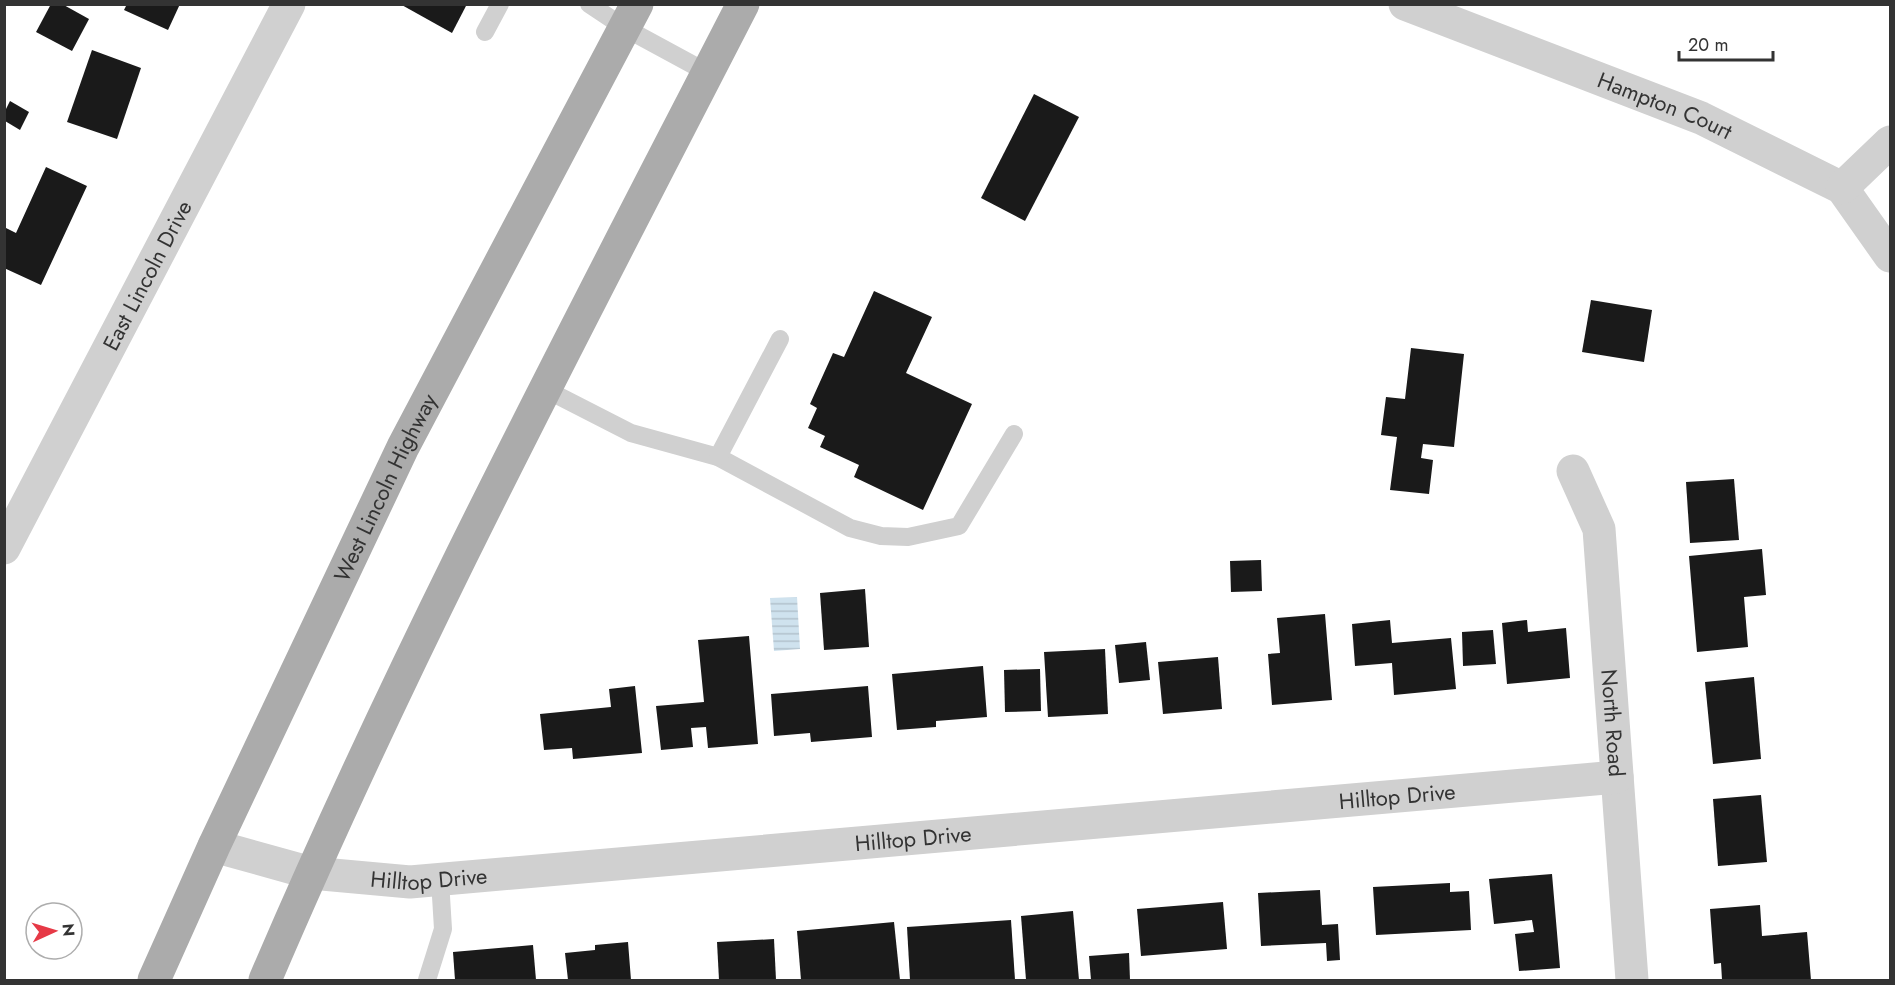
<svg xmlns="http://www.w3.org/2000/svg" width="1895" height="985" viewBox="0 0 1895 985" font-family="Jost,sans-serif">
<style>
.water{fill:url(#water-rules)}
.building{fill:#1a1a1a}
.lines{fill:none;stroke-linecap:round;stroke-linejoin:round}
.lane{stroke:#d0d0d0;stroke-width:18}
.street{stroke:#d0d0d0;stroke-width:33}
.primary{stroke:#ababab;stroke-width:33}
.labels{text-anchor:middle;stroke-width:6;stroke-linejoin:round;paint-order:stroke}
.street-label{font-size:22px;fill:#333;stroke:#fff}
</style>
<defs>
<pattern id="water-rules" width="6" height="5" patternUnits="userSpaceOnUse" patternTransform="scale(1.5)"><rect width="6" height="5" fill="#cfe2ee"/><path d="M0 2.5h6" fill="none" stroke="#b2c2cd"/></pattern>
</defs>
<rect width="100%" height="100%" fill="#fff"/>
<!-- water -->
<path class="water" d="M797,597L800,649L774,651L770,598Z"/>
<!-- building -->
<g class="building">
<path d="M51,4H62L89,19L72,51L36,32Z"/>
<path d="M127,4H180L168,30L124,10Z"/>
<path d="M400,4H467L452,33Z"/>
<path d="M92,50L141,68L117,139L67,122Z"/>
<path d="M1034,94L1079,117L1025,221L981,198Z"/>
<path d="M10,101L29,112L20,130L5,121V111Z"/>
<path d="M46,167L87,186L41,285L4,268V227L16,233Z"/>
<path d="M874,291L932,317L906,373L972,404L923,510L854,477L859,465L820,447L825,436L808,428L817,408L810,404L833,353L844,357Z"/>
<path d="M1591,300L1652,310L1644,362L1582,352Z"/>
<path d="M1411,348L1464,354L1454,447L1423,444L1421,458L1433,460L1429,494L1390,490L1397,437L1381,435L1386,397L1405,399Z"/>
<path d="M1734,479L1739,540L1690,543L1686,482Z"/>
<path d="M1762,549L1766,595L1744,597L1748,647L1697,652L1689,556Z"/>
<path d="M1261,560L1262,591L1231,592L1230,561Z"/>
<path d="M865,589L869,647L824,650L820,593Z"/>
<path d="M1325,614L1332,700L1272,705L1268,654L1280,653L1277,618Z"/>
<path d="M1390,620L1392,643L1451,638L1456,689L1394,695L1392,663L1355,666L1352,624Z"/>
<path d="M1527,620L1528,632L1566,628L1570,678L1507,684L1502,623Z"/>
<path d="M1493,630L1496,664L1463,666L1462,632Z"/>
<path d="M749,636L758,744L708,748L706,727L691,728L693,747L661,750L656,706L704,702L698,640Z"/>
<path d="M1146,642L1150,680L1119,683L1115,645Z"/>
<path d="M1105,649L1108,714L1048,717L1044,652Z"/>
<path d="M1218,657L1222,709L1163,714L1158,662Z"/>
<path d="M983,666L987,717L936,721V727L897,730L892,674Z"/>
<path d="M1040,669L1041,711L1005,712L1004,670Z"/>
<path d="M1754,677L1761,759L1713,764L1705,682Z"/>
<path d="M635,686L642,753L573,759L572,748L544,750L540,714L611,707L609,689Z"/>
<path d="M868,686L872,737L811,742L810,733L774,736L771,694Z"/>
<path d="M1761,795L1767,862L1718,866L1713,799Z"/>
<path d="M1552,874L1560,968L1519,971L1515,934L1534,932L1532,920L1494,924L1489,879Z"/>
<path d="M1450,883V892L1469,891L1471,930L1376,935L1373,887Z"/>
<path d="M1320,890L1322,925L1338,924L1340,960L1327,961L1326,943L1261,946L1258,893Z"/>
<path d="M1223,902L1227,949L1141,956L1137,909Z"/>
<path d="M1760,905L1762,936L1807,932L1811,980H1722L1721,963L1714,964L1710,909Z"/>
<path d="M1073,911L1079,980H1026L1021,916Z"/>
<path d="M1011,920L1015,980H910L907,927Z"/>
<path d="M894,922L900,980H801L797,931Z"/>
<path d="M774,939L776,980H719L717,942Z"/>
<path d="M628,942L631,980H568L565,953L595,950V945Z"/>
<path d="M533,945L536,980H455L453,952Z"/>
<path d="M1129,953L1130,980H1091L1089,956Z"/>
</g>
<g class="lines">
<!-- lane -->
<g class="lane">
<path d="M589,4L625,28L708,73"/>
<path d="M485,32L500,4"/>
<path d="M545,389L631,433L718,457L850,528L881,536L908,537L959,526L1014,434"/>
<path d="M718,457L780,339"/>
<path d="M427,980L443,929L440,880"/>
</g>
<!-- street -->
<g class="street">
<path id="s1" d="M1405,4L1701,118L1842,188L1890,256"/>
<path d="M1842,188L1890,142"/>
<path id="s2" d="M1573,471L1599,529L1632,980"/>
<path id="s3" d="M4,548L289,4"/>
<path id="s4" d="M214,846L311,873L410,882L1617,777"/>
</g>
<!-- primary -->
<g class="primary">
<path id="s5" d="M154,980L214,846L403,447L637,4"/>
<path d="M265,980C407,647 577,327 743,4"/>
</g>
</g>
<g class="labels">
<!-- street labels -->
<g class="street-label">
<text dy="8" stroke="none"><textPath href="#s1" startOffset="279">Hampton Court</textPath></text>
<text dy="8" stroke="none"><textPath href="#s3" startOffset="308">East Lincoln Drive</textPath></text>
<text dy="8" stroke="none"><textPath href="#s5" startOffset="544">West Lincoln Highway</textPath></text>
<text dy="8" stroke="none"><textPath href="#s2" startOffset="258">North Road</textPath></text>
<text dy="8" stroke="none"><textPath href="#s4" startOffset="1191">Hilltop Drive</textPath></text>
<text dy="8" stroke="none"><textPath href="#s4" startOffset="705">Hilltop Drive</textPath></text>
<text dy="8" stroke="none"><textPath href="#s4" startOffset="219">Hilltop Drive</textPath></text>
</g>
</g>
<!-- border -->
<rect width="1895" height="985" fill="none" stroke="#333333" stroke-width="12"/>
<!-- north arrow -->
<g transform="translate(54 931) rotate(86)"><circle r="28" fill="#ffffff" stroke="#adadad" stroke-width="1.5"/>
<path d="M0-4.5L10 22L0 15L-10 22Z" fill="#e63946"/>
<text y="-9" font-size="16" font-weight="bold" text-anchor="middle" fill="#333333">N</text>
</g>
<!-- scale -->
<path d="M1679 51v9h94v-9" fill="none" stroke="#333333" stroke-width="3"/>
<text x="1688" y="51" font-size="18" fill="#333333" stroke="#ffffff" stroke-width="4.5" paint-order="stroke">20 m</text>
</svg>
